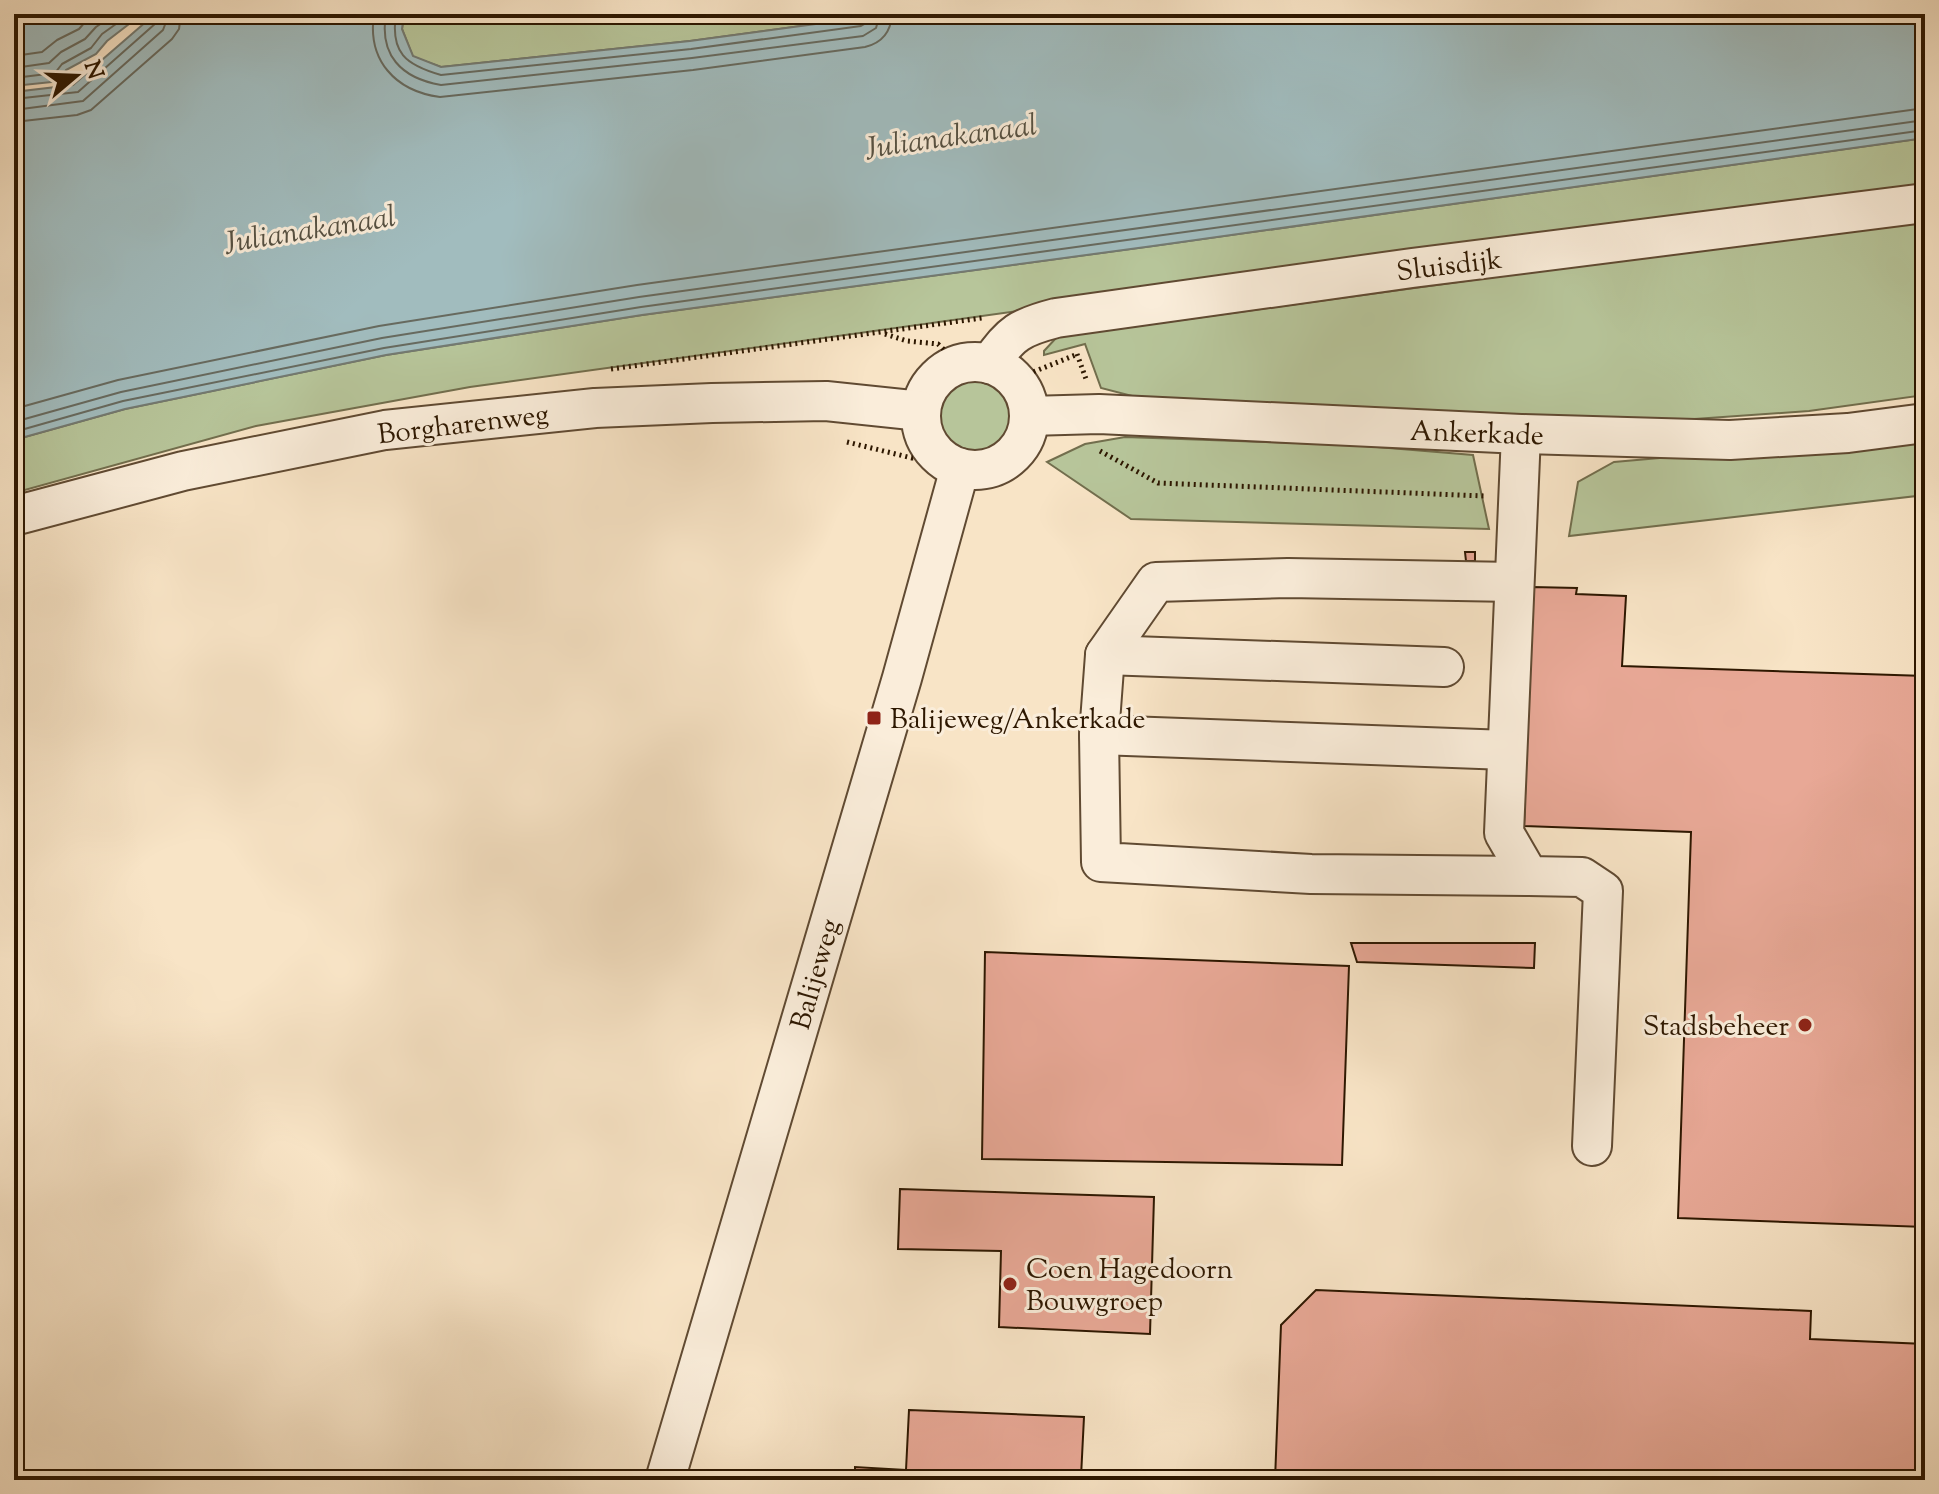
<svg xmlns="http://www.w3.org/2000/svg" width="1939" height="1494" viewBox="0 0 1939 1494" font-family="'Sorts Mill Goudy',serif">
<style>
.green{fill:#b7c59a;stroke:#726e4d;stroke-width:2}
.water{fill:#a1bcbe;stroke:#737a72;stroke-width:2}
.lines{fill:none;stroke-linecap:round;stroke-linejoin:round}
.shore{stroke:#676a5f;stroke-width:2}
.building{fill:#e8a896;stroke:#2d1700;stroke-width:2}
.minor-casing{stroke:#604a32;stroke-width:42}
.path{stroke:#2d1700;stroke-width:5;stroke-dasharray:2 4;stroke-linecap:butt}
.minor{stroke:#faedda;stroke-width:38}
.poi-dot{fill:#8f2418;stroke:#faedda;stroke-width:3}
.labels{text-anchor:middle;stroke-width:6;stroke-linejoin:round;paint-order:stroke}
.street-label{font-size:28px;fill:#2d1700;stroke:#faedda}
.poi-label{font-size:28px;fill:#2d1700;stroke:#faedda;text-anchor:start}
.water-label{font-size:30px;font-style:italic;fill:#565142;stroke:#faedda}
</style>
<rect width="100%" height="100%" fill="#f8e4c6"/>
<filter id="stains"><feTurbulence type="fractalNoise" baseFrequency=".0025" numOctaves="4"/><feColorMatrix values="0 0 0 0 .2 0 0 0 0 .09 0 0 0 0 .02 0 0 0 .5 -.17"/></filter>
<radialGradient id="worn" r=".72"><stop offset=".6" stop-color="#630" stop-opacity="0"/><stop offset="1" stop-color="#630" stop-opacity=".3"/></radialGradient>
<!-- green -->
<g class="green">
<path d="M404,14H890L690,41L441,67L413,57L402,29Z"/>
<path d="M1925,138V185L470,387L256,426L14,493V440L125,409L386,355L642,315L1153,246Z"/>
<path d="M1925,218V395L1809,411L1623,424L1136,397L1101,388L1085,344L1044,355V351L1057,337Z"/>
<circle cx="975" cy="416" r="36"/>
<path d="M1925,431V495L1569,536L1578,482L1614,462L1864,440Z"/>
<path d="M1125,437L1353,445L1473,455L1489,529L1131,519L1047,462L1085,444Z"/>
</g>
<!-- water -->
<g class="water">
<path d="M14,14H142L107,41L96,54L66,70L61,81L14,86Z"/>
<path d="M155,14H404L402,29L413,56L441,67L690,41L890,14H1925V138L1153,246L642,315L386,355L125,409L14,440V92L73,85Z"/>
</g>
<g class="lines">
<!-- shore -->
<g class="shore">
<path d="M374,14C367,60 395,91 440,97L693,70L865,47C882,43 891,31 892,14"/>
<path d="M386,14C379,55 401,78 441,85L692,58L863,36L876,28L880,14"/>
<path d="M396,14C390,53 406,65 441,75L691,49L861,26L868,22L869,14"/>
<path d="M14,56L42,52L57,40L79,29L92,14"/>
<path d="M14,68L49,63L61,52L85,39L96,27L115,14"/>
<path d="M14,78L55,73L62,64L91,48L102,34L130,14"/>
<path d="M14,99L78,92L156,23L159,14"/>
<path d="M14,110L83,101L163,30L169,14"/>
<path d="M14,122L77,115L91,110L172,39L179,29L181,14"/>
<path d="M14,409L118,380L379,326L637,285L1925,108"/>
<path d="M14,422L121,392L382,338L639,297L1925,120"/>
<path d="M14,432L123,401L384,348L641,307L1925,130"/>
</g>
</g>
<!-- building -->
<g class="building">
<path d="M1465,552H1475V561H1466Z"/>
<path d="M1532,587L1577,588L1576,594L1626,596L1622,666L1925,676V1227L1678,1218L1691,832L1524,826Z"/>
<path d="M1351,943H1535L1534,968L1357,962Z"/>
<path d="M985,952L1349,966L1342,1165L982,1159Z"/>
<path d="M900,1189L1154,1197L1150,1334L999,1327L1001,1251L898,1249Z"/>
<path d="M1316,1290L1811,1311L1810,1339L1925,1344V1480H1275L1281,1325Z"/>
<path d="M909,1410L1084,1417L1081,1477L1131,1480H855V1467L906,1470Z"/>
</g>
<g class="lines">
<!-- minor casing -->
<g class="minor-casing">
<g id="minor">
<circle cx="975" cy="416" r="54"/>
<path d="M990,364C1010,333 1021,327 1056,318L1412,268L1925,203"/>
<path d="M1029,416L1099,414L1521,434L1730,440L1848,433L1925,423"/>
<path d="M1521,434L1504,833L1529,876L1582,877L1603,891L1592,1146"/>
<path d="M14,516L183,471L385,430L595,408L712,403L826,401L921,411"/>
<path d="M1105,655L1444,667"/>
<path d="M1099,735L1101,862L1311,874L1529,876"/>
<path d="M1507,750L1099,735L1105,655L1156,582L1288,578L1514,582"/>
<path d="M665,1480L902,678L960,468"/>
</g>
</g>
<!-- path -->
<g class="path">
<path d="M885,334L907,341L938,344L955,360"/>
<path d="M1077,354L1086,379"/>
<path d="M611,369L982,318"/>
<path d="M1028,374L1078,354"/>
<path d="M847,442L912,458L927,457"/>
<path d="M1100,451L1158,483L1485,496"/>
</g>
<!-- minor -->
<use href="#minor" class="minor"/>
</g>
<!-- markers -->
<g class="poi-dot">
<rect x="866" y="710" width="16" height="16" rx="4"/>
<circle cx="1805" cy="1025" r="8"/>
<circle cx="1010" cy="1284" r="8"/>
</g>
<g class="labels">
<!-- street labels -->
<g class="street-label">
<text transform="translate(1449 264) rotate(-7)" y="10">Sluisdijk</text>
<text transform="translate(463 423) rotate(-7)" y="10">Borgharenweg</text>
<text transform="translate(1477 432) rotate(2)" y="10">Ankerkade</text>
<text transform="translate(814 974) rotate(-74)" y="10">Balijeweg</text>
</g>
<!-- poi labels -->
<g class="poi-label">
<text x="890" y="728">Balijeweg/Ankerkade</text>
<text x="1789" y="1035" text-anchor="end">Stadsbeheer</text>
<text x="1026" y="1278">Coen Hagedoorn<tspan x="1026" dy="32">Bouwgroep</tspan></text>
</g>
<!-- water labels -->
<g class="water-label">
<text transform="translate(951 136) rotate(-8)" y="10">Julianakanaal</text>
<text transform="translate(310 229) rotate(-9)" y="10">Julianakanaal</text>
</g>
</g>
<!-- margin -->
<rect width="1939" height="1494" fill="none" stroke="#f8e4c6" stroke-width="48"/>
<rect x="16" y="16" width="1907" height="1462" fill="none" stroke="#2d1700" stroke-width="4"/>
<rect x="24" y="24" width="1891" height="1446" fill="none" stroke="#2d1700" stroke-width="2"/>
<!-- north arrow -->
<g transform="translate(76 76) rotate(71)" stroke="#faedda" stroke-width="6" paint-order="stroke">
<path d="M0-6L14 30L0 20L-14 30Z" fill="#2d1700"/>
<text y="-12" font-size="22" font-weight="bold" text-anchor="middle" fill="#2d1700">N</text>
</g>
<rect width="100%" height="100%" filter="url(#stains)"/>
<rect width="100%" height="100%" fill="url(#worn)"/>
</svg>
